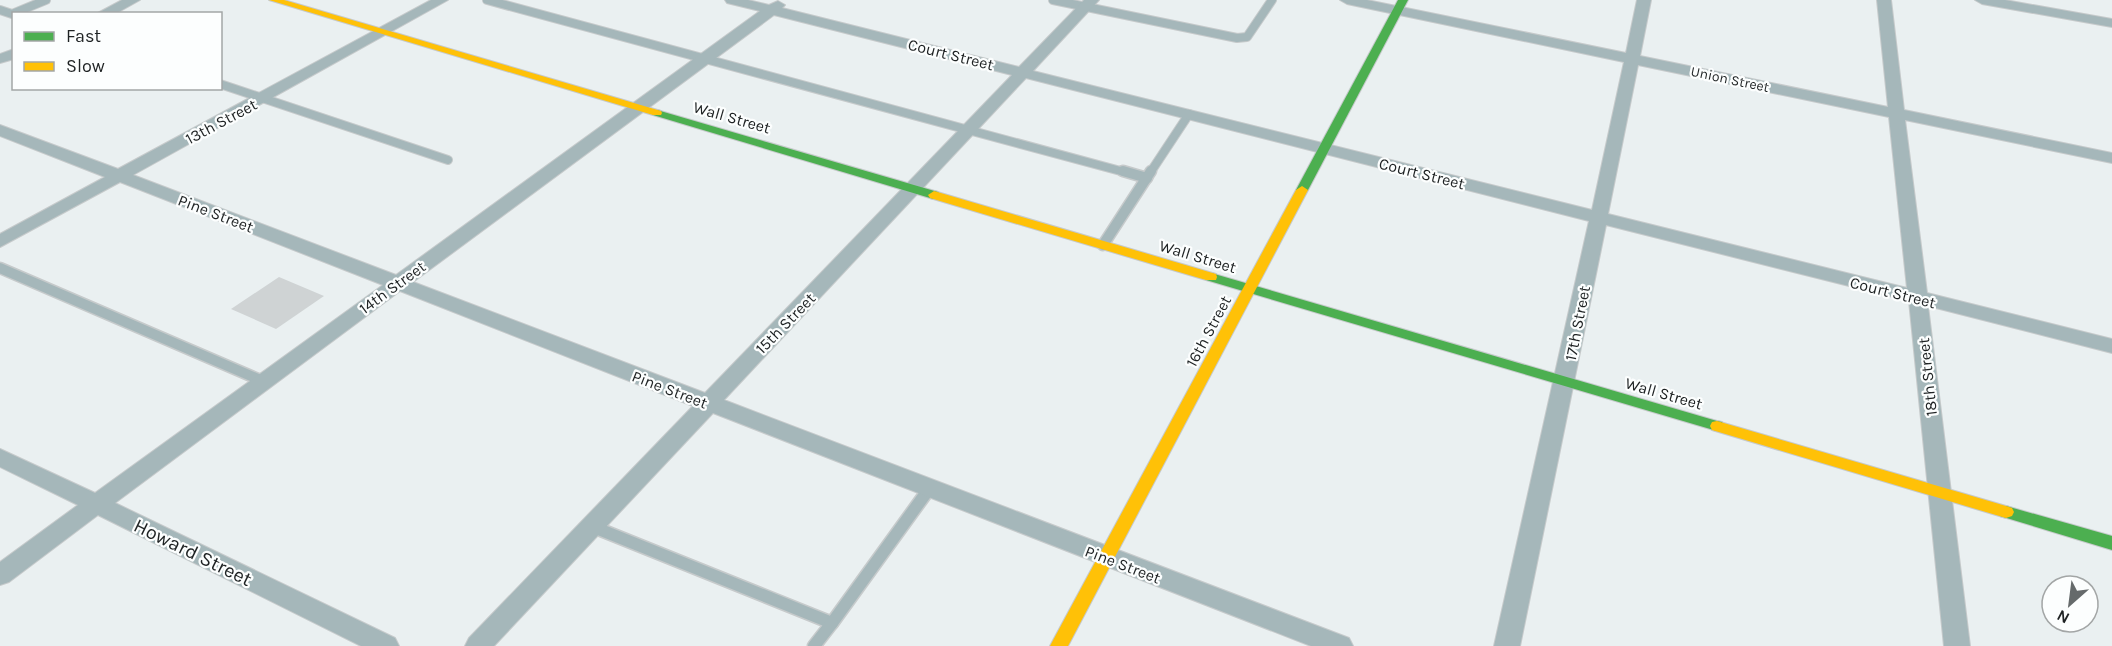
<svg xmlns="http://www.w3.org/2000/svg" width="2112" height="646" viewBox="0 0 2112 646" font-family="Karla,sans-serif">
<style>
.building{fill:#cfd3d4}
.lines{fill:none;stroke-linecap:round;stroke-linejoin:round}
.lane-far2-casing{stroke:#c6cacb;stroke-width:10}
.lane-far1-casing{stroke:#c6cacb;stroke-width:13}
.lane-casing{stroke:#c6cacb;stroke-width:15}
.street-casing{stroke:#c6cacb;stroke-width:2}
.fast-casing{stroke:#c6cacb;stroke-width:2}
.slow-casing{stroke:#c6cacb;stroke-width:2}
.lane-far2{stroke:#a5b7ba;stroke-width:8}
.lane-far1{stroke:#a5b7ba;stroke-width:10}
.lane{stroke:#a5b7ba;stroke-width:12}
.street{fill:#a5b7ba;fill-rule:evenodd}
.fast{fill:#4caf50;fill-rule:evenodd}
.slow{fill:#ffc107;fill-rule:evenodd}
.labels{text-anchor:middle;stroke-width:4.5;stroke-linejoin:round;paint-order:stroke}
.far-street-label{font-size:14px;fill:#1e2223;stroke:#fcfefe}
.street-label{font-size:16px;fill:#1e2223;stroke:#fcfefe}
.near-street-label{font-size:20px;fill:#1e2223;stroke:#fcfefe}
</style>
<rect width="100%" height="100%" fill="#eaf0f1"/>
<!-- building -->
<path class="building" d="M279,277L324,296L276,329L231,309Z"/>
<g class="lines">
<!-- lane-far2 casing -->
<g class="lane-far2-casing">
<g id="lane-far2">
<path d="M487,0L1128,173"/>
<path d="M1053,0L1237,38L1247,37L1272,0"/>
<path d="M0,10L12,14L46,0"/>
<path d="M220,84L448,160"/>
<path d="M1150,173L1189,114"/>
</g>
</g>
<!-- lane-far1 casing -->
<g class="lane-far1-casing">
<g id="lane-far1">
<path d="M1123,171L1147,178"/>
<path d="M1103,245L1151,171"/>
<path d="M0,268L265,382"/>
</g>
</g>
<!-- lane casing -->
<g class="lane-casing">
<g id="lane">
<path d="M591,526L832,623L929,489"/>
<path d="M814,646L832,623"/>
</g>
</g>
<!-- street casing -->
<g class="street-casing">
<g id="street">
<path d="M122,0H140L115,14H96Z"/>
<path d="M431,0H448L133,175L396,275L760,11L727,3L725,0H748L769,5L778,1L785,5L782,8L1019,67L1084,0H1099L1033,71L1592,210L1624,62L1347,4L1340,0H1367L1626,53L1637,0H1651L1640,56L1888,107L1877,0H1891L1904,110L2112,153V163L1905,120L1927,293L2112,339V353L1928,306L1970,646H1944L1909,301L1606,225L1520,646H1494L1589,221L1026,78L724,400L1349,638L1353,646H1311L713,413L494,646H465L469,638L693,406L400,291L115,503L395,638L399,646H361L98,515L9,582L0,585V562L78,505L0,467V449L95,493L383,285L120,182L0,247V234L105,177L0,136V125L118,169ZM774,15L1012,75L705,393L413,282ZM1638,65L1889,117L1907,288L1608,214Z"/>
<path d="M1975,0H2005L2112,19V27L1982,4Z"/>
<path d="M14,49V59L0,63V54Z"/>
</g>
</g>
<!-- fast casing -->
<g class="fast-casing">
<g id="fast">
<path d="M1398,0H1408L1308,190L1302,194L1298,193L1296,190Z"/>
<path d="M657,110L938,192L940,195L934,199L930,198L653,115L652,113Z"/>
<path d="M1211,273L1717,421L1722,422L1724,426L1722,430L1717,431L1206,280L1205,277L1206,274Z"/>
<path d="M2006,506L2112,536V550L2000,516L1998,512L2000,508Z"/>
</g>
</g>
<!-- slow casing -->
<g class="slow-casing">
<g id="slow">
<path d="M269,0H284L661,111L662,113L661,115H653Z"/>
<path d="M1302,186L1308,190L1068,646H1050L1296,190Z"/>
<path d="M934,191L1216,274L1217,277L1216,280H1206L930,198L928,195Z"/>
<path d="M1717,421L2006,506L2012,508L2014,512L2012,516L2006,518L1712,430L1710,426L1712,422Z"/>
</g>
</g>
<!-- lane-far2 -->
<use href="#lane-far2" class="lane-far2"/>
<!-- lane-far1 -->
<use href="#lane-far1" class="lane-far1"/>
<!-- lane -->
<use href="#lane" class="lane"/>
<!-- street -->
<use href="#street" class="street"/>
<!-- fast -->
<use href="#fast" class="fast"/>
<!-- slow -->
<use href="#slow" class="slow"/>
</g>
<g class="labels">
<!-- far-street labels -->
<g class="far-street-label">
<text transform="translate(1730 79) rotate(12)" y="5">Union Street</text>
</g>
<!-- street labels -->
<g class="street-label">
<text transform="translate(951 54) rotate(14)" y="6">Court Street</text>
<text transform="translate(732 117) rotate(16)" y="6">Wall Street</text>
<text transform="translate(221 121) rotate(-28)" y="6">13th Street</text>
<text transform="translate(1422 173) rotate(14)" y="6">Court Street</text>
<text transform="translate(216 213) rotate(21)" y="6">Pine Street</text>
<text transform="translate(1198 256) rotate(17)" y="6">Wall Street</text>
<text transform="translate(392 287) rotate(-36)" y="6">14th Street</text>
<text transform="translate(1893 292) rotate(14)" y="6">Court Street</text>
<text transform="translate(785 323) rotate(-46)" y="6">15th Street</text>
<text transform="translate(1577 323) rotate(-79)" y="6">17th Street</text>
<text transform="translate(1208 331) rotate(-62)" y="6">16th Street</text>
<text transform="translate(1927 377) rotate(-96)" y="6">18th Street</text>
<text transform="translate(670 389) rotate(21)" y="6">Pine Street</text>
<text transform="translate(1664 393) rotate(16)" y="6">Wall Street</text>
<text transform="translate(1123 564) rotate(21)" y="6">Pine Street</text>
</g>
<!-- near-street labels -->
<g class="near-street-label">
<text transform="translate(193 552) rotate(26)" y="7">Howard Street</text>
</g>
</g>
<!-- legend -->
<rect x="12" y="12" width="210" height="78" fill="#fcfefe" stroke="#a3a6a6" stroke-width="1.5"/>
<rect x="24" y="32" width="30" height="9" fill="#4caf50" stroke="#a3a6a6" stroke-width="1.5"/>
<text x="66" y="42" font-size="18" fill="#1e2223">Fast</text>
<rect x="24" y="62" width="30" height="9" fill="#ffc107" stroke="#a3a6a6" stroke-width="1.5"/>
<text x="66" y="72" font-size="18" fill="#1e2223">Slow</text>
<!-- north arrow -->
<g transform="translate(2070 604) rotate(208)"><circle r="28" fill="#fcfefe" stroke="#a3a6a6" stroke-width="1.5"/>
<path d="M0-4.5L10 22L0 15L-10 22Z" fill="#656a6b"/>
<text y="-9" font-size="16" font-weight="bold" text-anchor="middle" fill="#1e2223">N</text>
</g>
</svg>
